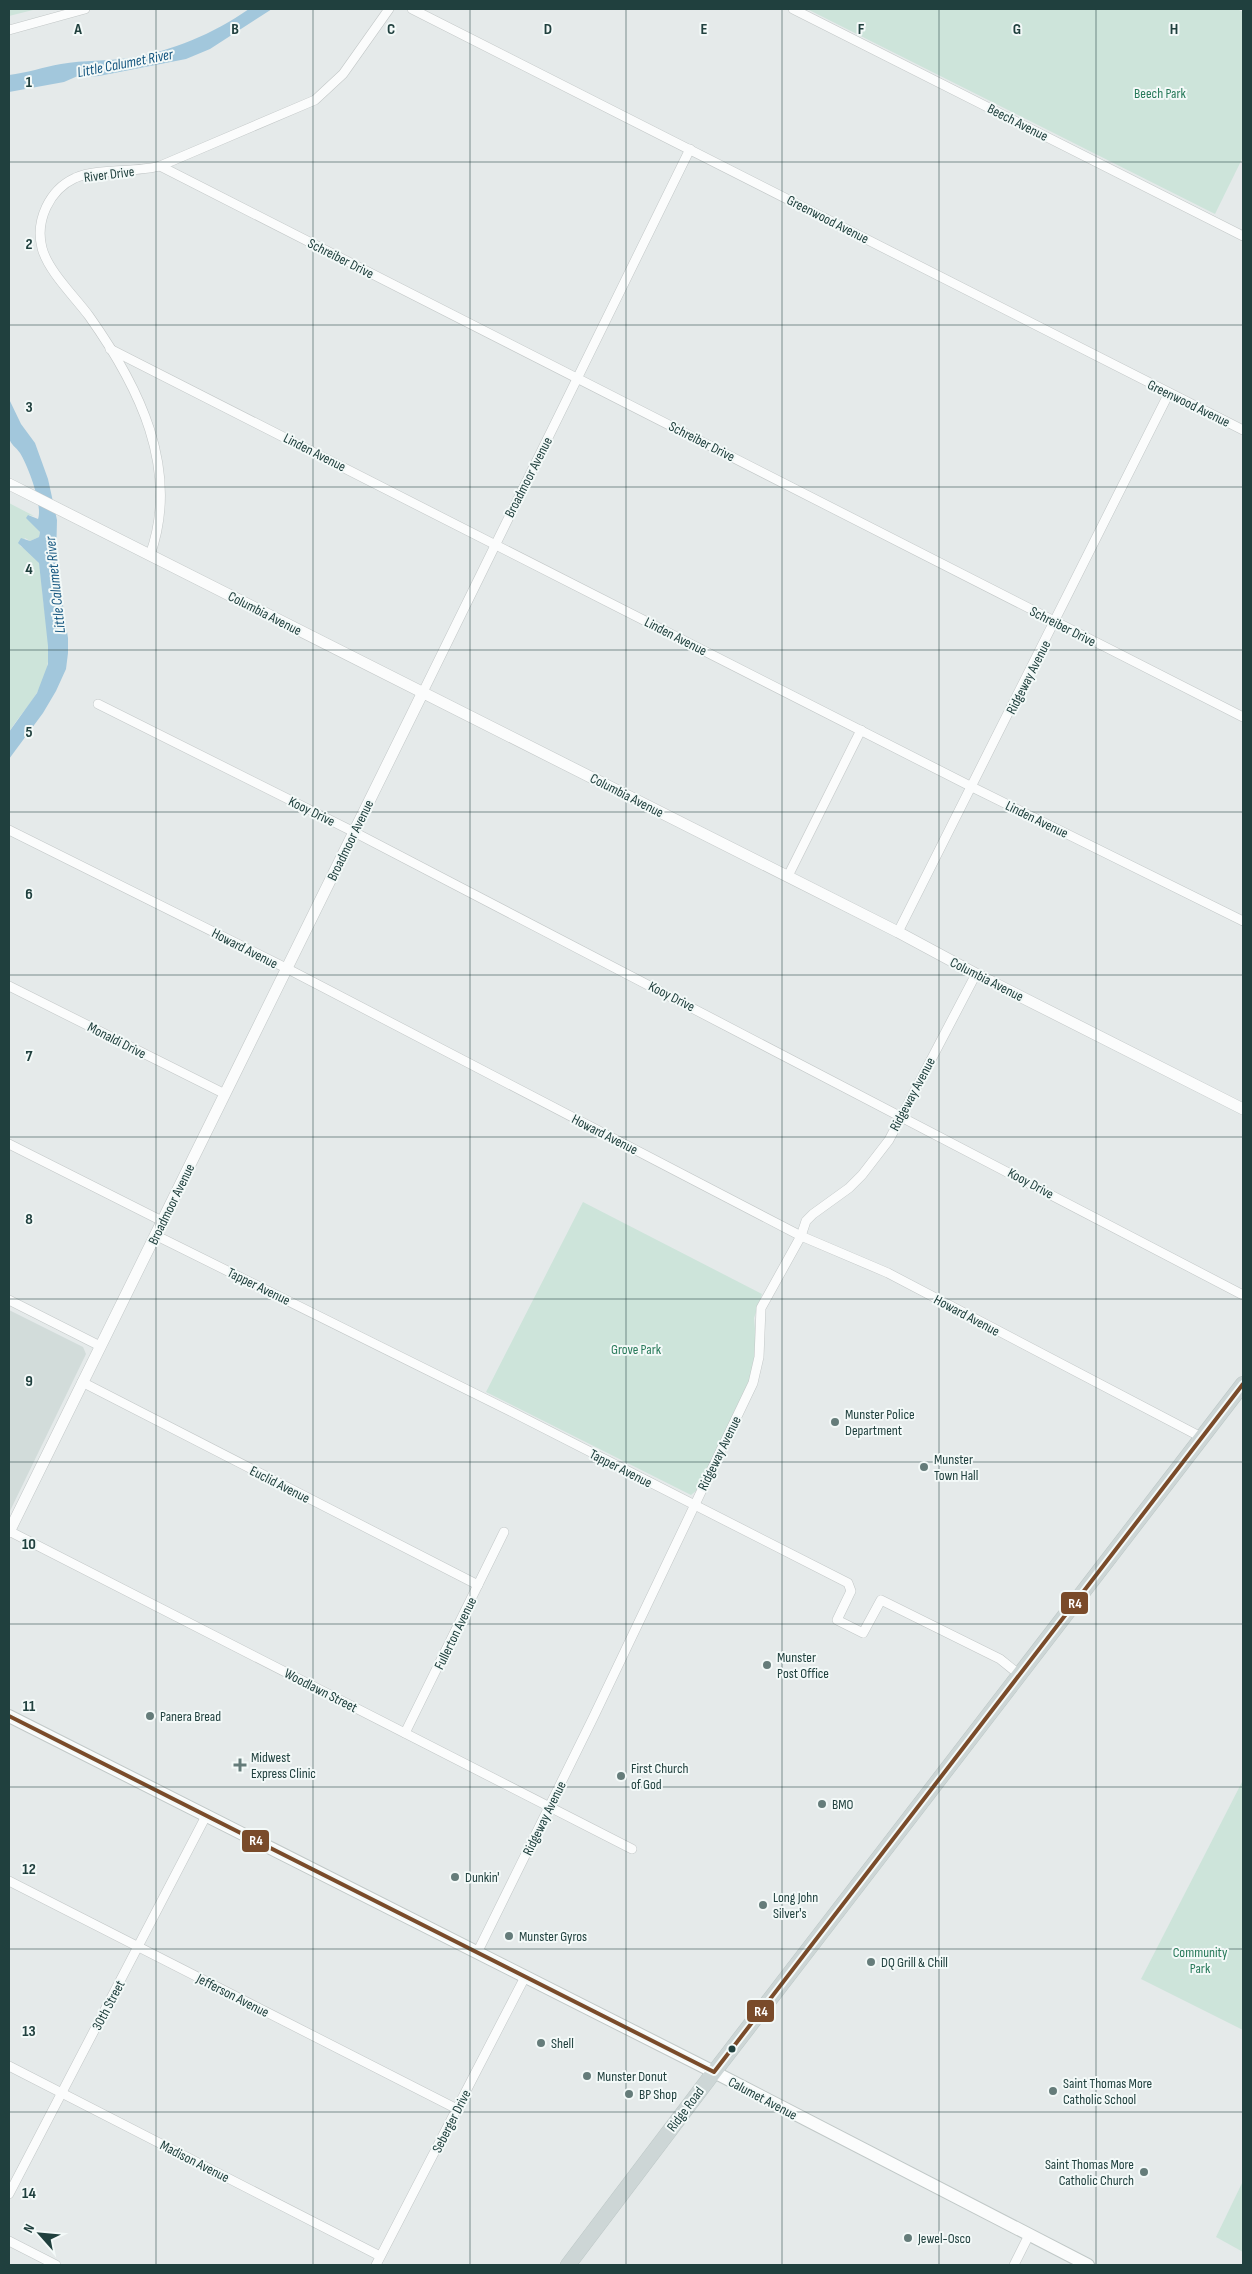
<svg xmlns="http://www.w3.org/2000/svg" width="1252" height="2274" viewBox="0 0 1252 2274" font-family="'Sofia Sans Condensed',sans-serif">
<style>
.built{fill:#d2dcda}
.green{fill:#cde4da}
.water{fill:#a2c7dc}
.lines{fill:none;stroke-linecap:round;stroke-linejoin:round}
.minor-casing{stroke:#c2c7c7;stroke-width:10}
.tertiary-casing{stroke:#c2c7c7;stroke-width:12}
.secondary-casing{stroke:#c0c8c7;stroke-width:14}
.primary-casing{stroke:#bcc7c6;stroke-width:16}
.minor{stroke:#fbfcfc;stroke-width:9}
.tertiary{stroke:#fbfcfc;stroke-width:11}
.secondary{stroke:#fbfcfc;stroke-width:12}
.primary{stroke:#cdd6d6;stroke-width:15}
.bus-1-casing{stroke:#f3f9f8;stroke-width:8}
.bus-1{stroke:#7a4b2a;stroke-width:4}
.grid{fill:none;stroke:#20403e;stroke-width:1;stroke-opacity:0.55}
.poi-dot{fill:#657c7a;stroke:#f3f9f8;stroke-width:2}
.bus-dot{fill:#20403e;stroke:#f3f9f8;stroke-width:2}
.labels{text-anchor:middle;stroke-width:4;stroke-linejoin:round;paint-order:stroke}
.park-label{font-size:14px;fill:#287a5a;stroke:#f3f9f8}
.street-label{font-size:14px;fill:#20403e;stroke:#f3f9f8}
.poi-label{font-size:14px;fill:#20403e;stroke:#f3f9f8;text-anchor:start}
.water-label{font-size:15px;font-style:italic;fill:#165780;stroke:#f3f9f8}
.grid-label{font-size:16px;text-anchor:middle;font-weight:bold;fill:#20403e;stroke:#f3f9f8;stroke-width:4;stroke-linejoin:round;paint-order:stroke}
.line-badge{stroke:#f3f9f8;stroke-width:2}
.badge-label{font-size:14px;text-anchor:middle;font-weight:bold;fill:#fff}
</style>
<rect width="100%" height="100%" fill="#e5eaea"/>
<!-- built -->
<path class="built" d="M9,1310L83,1347L86,1354L9,1513Z"/>
<!-- green -->
<g class="green">
<path d="M9,9H37L9,16Z"/>
<path d="M807,9H1237L1243,12V157L1215,214Z"/>
<path d="M9,503L34,516L28,515L30,521L40,532L39,537L30,541L25,538L20,546C26,549 37,557 39,563C42,574 42,586 43,598C46,625 54,655 43,681C35,700 20,714 9,732Z"/>
<path d="M583,1202L762,1294L754,1318L757,1350L752,1379L696,1491L691,1495L486,1392Z"/>
<path d="M1242,1782L1243,1783V2030L1141,1979Z"/>
<path d="M1243,2181V2252L1216,2237Z"/>
</g>
<!-- water -->
<g class="water">
<path d="M249,9H272L210,49L186,59L99,76L87,77L80,75L64,82L9,92V75C27,73 43,67 61,64C84,60 107,61 130,58C172,51 213,34 249,9Z"/>
<path d="M9,399L21,424L35,443L48,479L57,520L56,560L68,638V653L66,669L56,691L43,713L9,759V732L37,693L48,664V646L39,563L18,543L21,538L30,541L39,537L40,532L26,518L28,515L38,519C43,505 28,466 20,453C16,447 11,445 9,438C6,426 9,410 9,399Z"/>
</g>
<g class="lines">
<!-- minor casing -->
<g class="minor-casing">
<g id="minor">
<path d="M412,9L1243,430"/>
<path d="M793,9L1243,236"/>
<path d="M9,30L85,9"/>
<path d="M160,166L1243,717"/>
<path d="M110,349L972,787L1243,921"/>
<path d="M150,555C181,469 138,385 89,316C75,297 48,271 42,248C35,221 49,190 75,178C98,168 134,173 160,166L315,100L343,74L389,9"/>
<path d="M423,692L690,149"/>
<path d="M98,704L354,832L1243,1295"/>
<path d="M9,830L286,968L801,1236L888,1273L1201,1437"/>
<path d="M788,876L861,730"/>
<path d="M898,932L1169,393"/>
<path d="M9,986L225,1094"/>
<path d="M9,1144L162,1221"/>
<path d="M155,1235L510,1411L848,1583L851,1591L837,1620L863,1633L881,1600L1000,1659L1021,1676"/>
<path d="M9,1300L100,1346"/>
<path d="M82,1382L478,1585"/>
<path d="M9,1531L632,1849"/>
<path d="M405,1733L504,1532"/>
<path d="M9,1881L457,2109"/>
<path d="M477,1953L593,1718L753,1383L759,1357L761,1308L801,1236L806,1221L813,1214L849,1188L862,1175L889,1140L976,974"/>
<path d="M9,2066L380,2256"/>
<path d="M9,2194L206,1816"/>
<path d="M9,2241L56,2265"/>
<path d="M376,2265L525,1977"/>
<path d="M1014,2265L1029,2235"/>
</g>
</g>
<!-- tertiary casing -->
<g class="tertiary-casing">
<g id="tertiary">
<path d="M9,484L898,932L976,974L1243,1109"/>
<path d="M9,1532L423,692"/>
</g>
</g>
<!-- secondary casing -->
<g class="secondary-casing">
<path id="secondary" d="M9,1716L714,2072L1088,2265"/>
</g>
<!-- primary casing -->
<g class="primary-casing">
<path id="primary" d="M568,2265L714,2072L1243,1384"/>
</g>
<!-- minor -->
<use href="#minor" class="minor"/>
<!-- tertiary -->
<use href="#tertiary" class="tertiary"/>
<!-- secondary -->
<use href="#secondary" class="secondary"/>
<!-- primary -->
<use href="#primary" class="primary"/>
<!-- bus-1 casing -->
<g class="bus-1-casing">
<path id="bus-1" d="M9,1716L714,2072L1243,1384"/>
</g>
<!-- bus-1 -->
<use href="#bus-1" class="bus-1"/>
</g>
<!-- grid -->
<path class="grid" d="M156,9V2265M313,9V2265M470,9V2265M626,9V2265M782,9V2265M939,9V2265M1096,9V2265M9,162H1243M9,325H1243M9,487H1243M9,650H1243M9,812H1243M9,975H1243M9,1137H1243M9,1299H1243M9,1462H1243M9,1624H1243M9,1787H1243M9,1949H1243M9,2112H1243"/>
<!-- markers -->
<g class="poi-dot">
<circle cx="835" cy="1422" r="5"/>
<circle cx="924" cy="1467" r="5"/>
<circle cx="767" cy="1665" r="5"/>
<circle cx="150" cy="1716" r="5"/>
<path d="M237.5 1757.5h5v5h5v5h-5v5h-5v-5h-5v-5h5z"/>
<circle cx="621" cy="1776" r="5"/>
<circle cx="822" cy="1804" r="5"/>
<circle cx="455" cy="1877" r="5"/>
<circle cx="763" cy="1905" r="5"/>
<circle cx="509" cy="1936" r="5"/>
<circle cx="871" cy="1962" r="5"/>
<circle cx="541" cy="2043" r="5"/>
<circle cx="587" cy="2076" r="5"/>
<circle cx="1053" cy="2091" r="5"/>
<circle cx="629" cy="2094" r="5"/>
<circle cx="1144" cy="2172" r="5"/>
<circle cx="908" cy="2238" r="5"/>
</g>
<circle class="bus-dot" cx="732" cy="2049" r="4.5"/>
<g class="labels">
<!-- park labels -->
<g class="park-label">
<text x="1160" y="98">Beech Park</text>
<text x="636" y="1354">Grove Park</text>
<text x="1200" y="1957">Community<tspan x="1200" dy="16">Park</tspan></text>
</g>
<!-- street labels -->
<g class="street-label">
<text transform="translate(1018 122) rotate(27)" y="5">Beech Avenue</text>
<text transform="translate(109 174) rotate(-7)" y="5">River Drive</text>
<text transform="translate(828 219) rotate(27)" y="5">Greenwood Avenue</text>
<text transform="translate(341 258) rotate(27)" y="5">Schreiber Drive</text>
<text transform="translate(1189 403) rotate(26)" y="5">Greenwood Avenue</text>
<text transform="translate(702 441) rotate(27)" y="5">Schreiber Drive</text>
<text transform="translate(315 452) rotate(27)" y="5">Linden Avenue</text>
<text transform="translate(528 477) rotate(-63)" y="5">Broadmoor Avenue</text>
<text transform="translate(265 613) rotate(27)" y="5">Columbia Avenue</text>
<text transform="translate(1063 626) rotate(27)" y="5">Schreiber Drive</text>
<text transform="translate(676 636) rotate(27)" y="5">Linden Avenue</text>
<text transform="translate(1028 677) rotate(-63)" y="5">Ridgeway Avenue</text>
<text transform="translate(627 795) rotate(27)" y="5">Columbia Avenue</text>
<text transform="translate(312 811) rotate(26)" y="5">Kooy Drive</text>
<text transform="translate(1037 819) rotate(26)" y="5">Linden Avenue</text>
<text transform="translate(350 840) rotate(-64)" y="5">Broadmoor Avenue</text>
<text transform="translate(245 948) rotate(27)" y="5">Howard Avenue</text>
<text transform="translate(987 979) rotate(27)" y="5">Columbia Avenue</text>
<text transform="translate(672 996) rotate(27)" y="5">Kooy Drive</text>
<text transform="translate(117 1040) rotate(27)" y="5">Monaldi Drive</text>
<text transform="translate(912 1094) rotate(-62)" y="5">Ridgeway Avenue</text>
<text transform="translate(605 1134) rotate(27)" y="5">Howard Avenue</text>
<text transform="translate(1031 1183) rotate(28)" y="5">Kooy Drive</text>
<text transform="translate(171 1204) rotate(-64)" y="5">Broadmoor Avenue</text>
<text transform="translate(259 1286) rotate(26)" y="5">Tapper Avenue</text>
<text transform="translate(967 1315) rotate(28)" y="5">Howard Avenue</text>
<text transform="translate(719 1453) rotate(-64)" y="5">Ridgeway Avenue</text>
<text transform="translate(621 1468) rotate(27)" y="5">Tapper Avenue</text>
<text transform="translate(280 1484) rotate(27)" y="5">Euclid Avenue</text>
<text transform="translate(455 1633) rotate(-64)" y="5">Fullerton Avenue</text>
<text transform="translate(321 1690) rotate(27)" y="5">Woodlawn Street</text>
<text transform="translate(544 1818) rotate(-64)" y="5">Ridgeway Avenue</text>
<text transform="translate(233 1995) rotate(27)" y="5">Jefferson Avenue</text>
<text transform="translate(108 2005) rotate(-62)" y="5">30th Street</text>
<text transform="translate(763 2098) rotate(28)" y="5">Calumet Avenue</text>
<text transform="translate(685 2109) rotate(-53)" y="5">Ridge Road</text>
<text transform="translate(451 2121) rotate(-63)" y="5">Seberger Drive</text>
<text transform="translate(195 2161) rotate(27)" y="5">Madison Avenue</text>
</g>
<!-- poi labels -->
<g class="poi-label">
<text x="845" y="1419">Munster Police<tspan x="845" dy="16">Department</tspan></text>
<text x="934" y="1464">Munster<tspan x="934" dy="16">Town Hall</tspan></text>
<text x="777" y="1662">Munster<tspan x="777" dy="16">Post Office</tspan></text>
<text x="160" y="1721">Panera Bread</text>
<text x="251" y="1762">Midwest<tspan x="251" dy="16">Express Clinic</tspan></text>
<text x="631" y="1773">First Church<tspan x="631" dy="16">of God</tspan></text>
<text x="832" y="1809">BMO</text>
<text x="465" y="1882">Dunkin'</text>
<text x="773" y="1902">Long John<tspan x="773" dy="16">Silver's</tspan></text>
<text x="519" y="1941">Munster Gyros</text>
<text x="881" y="1967">DQ Grill &amp; Chill</text>
<text x="551" y="2048">Shell</text>
<text x="597" y="2081">Munster Donut</text>
<text x="1063" y="2088">Saint Thomas More<tspan x="1063" dy="16">Catholic School</tspan></text>
<text x="639" y="2099">BP Shop</text>
<text x="1134" y="2169" text-anchor="end">Saint Thomas More<tspan x="1134" dy="16">Catholic Church</tspan></text>
<text x="918" y="2243">Jewel-Osco</text>
</g>
<!-- water labels -->
<g class="water-label">
<text transform="translate(125 63) rotate(-11)" y="5">Little Calumet River</text>
<text transform="translate(55 585) rotate(-96)" y="5">Little Calumet River</text>
</g>
</g>
<g class="grid-label">
<text x="78" y="34">A</text>
<text x="235" y="34">B</text>
<text x="391" y="34">C</text>
<text x="548" y="34">D</text>
<text x="704" y="34">E</text>
<text x="861" y="34">F</text>
<text x="1017" y="34">G</text>
<text x="1174" y="34">H</text>
<text x="29" y="87">1</text>
<text x="29" y="249">2</text>
<text x="29" y="412">3</text>
<text x="29" y="574">4</text>
<text x="29" y="737">5</text>
<text x="29" y="899">6</text>
<text x="29" y="1061">7</text>
<text x="29" y="1224">8</text>
<text x="29" y="1386">9</text>
<text x="29" y="1549">10</text>
<text x="29" y="1711">11</text>
<text x="29" y="1874">12</text>
<text x="29" y="2036">13</text>
<text x="29" y="2198">14</text>
</g>
<g class="line-badge">
<rect x="1060" y="1591" width="29" height="24" rx="5" fill="#7a4b2a"/>
<rect x="241" y="1829" width="29" height="24" rx="5" fill="#7a4b2a"/>
<rect x="746" y="1999" width="29" height="24" rx="5" fill="#7a4b2a"/>
</g>
<g class="badge-label">
<text x="1075" y="1608">R4</text>
<text x="256" y="1845">R4</text>
<text x="761" y="2016">R4</text>
</g>
<!-- border -->
<rect width="1252" height="2274" fill="none" stroke="#20403e" stroke-width="20"/>
<!-- north arrow -->
<g transform="translate(40 2234) rotate(297)" stroke="#f3f9f8" stroke-width="4" paint-order="stroke">
<path d="M0-4L9 19L0 12L-9 19Z" fill="#20403e"/>
<text y="-8" font-size="14" font-weight="bold" text-anchor="middle" fill="#20403e">N</text>
</g>
</svg>
